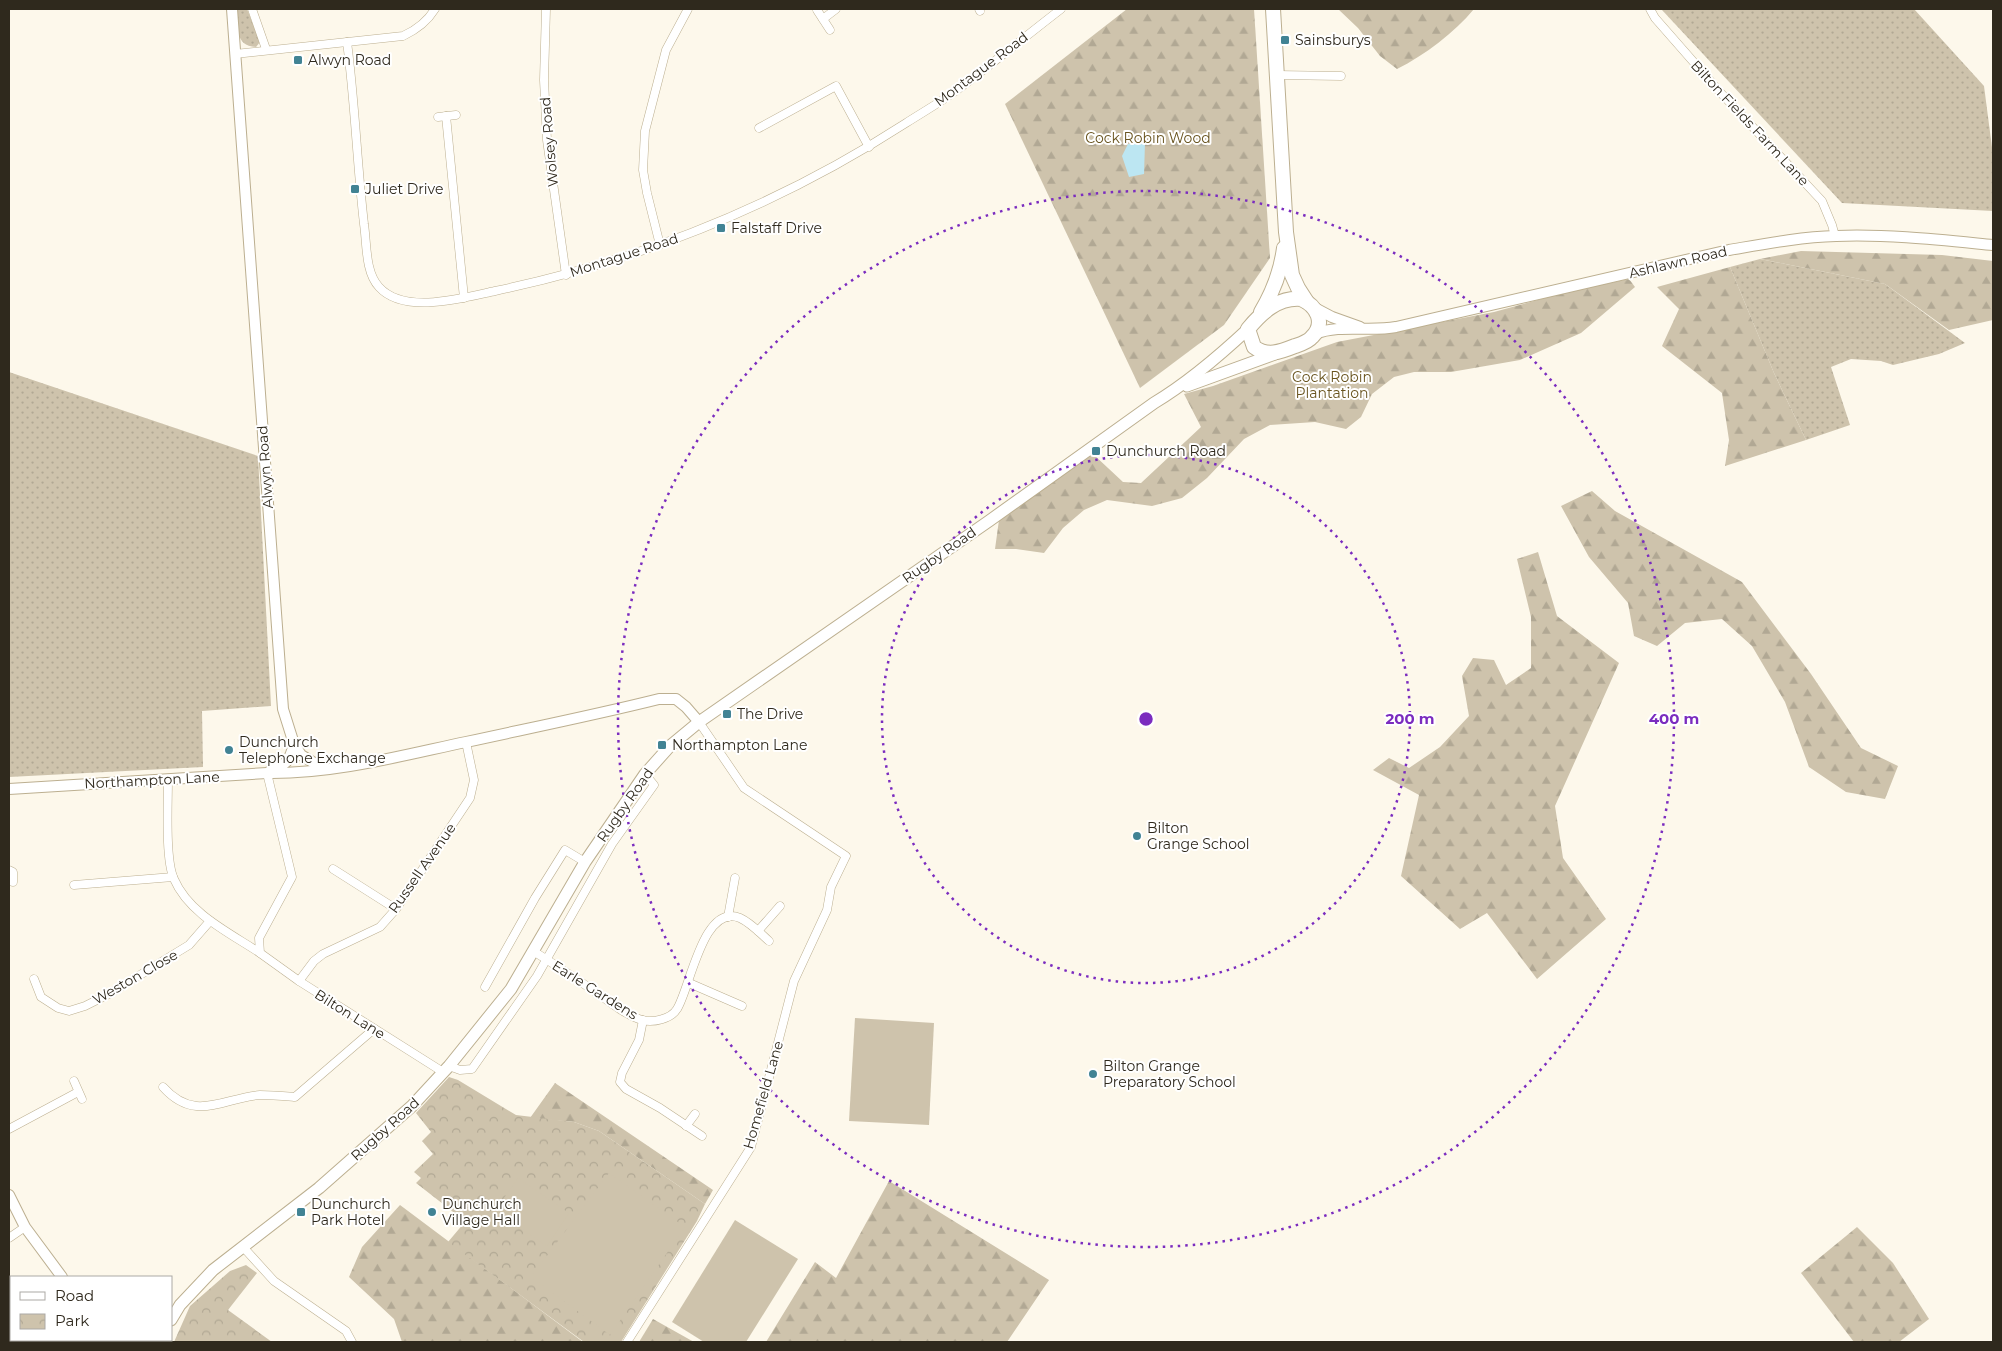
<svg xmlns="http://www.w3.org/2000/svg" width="2002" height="1351" viewBox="0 0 2002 1351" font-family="Montserrat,sans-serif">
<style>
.grass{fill:url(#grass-dots)}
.forest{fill:url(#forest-firs)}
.park{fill:url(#park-crowns)}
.pitch{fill:#cec3ac}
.water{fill:#bce6f2}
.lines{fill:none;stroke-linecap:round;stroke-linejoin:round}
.street-casing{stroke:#bcaf90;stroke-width:9}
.secondary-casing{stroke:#bcaf90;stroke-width:12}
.primary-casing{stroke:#bcaf90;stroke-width:13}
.highway-casing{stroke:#bcaf90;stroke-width:16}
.street{stroke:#fff;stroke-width:8}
.secondary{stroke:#fff;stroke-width:10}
.primary{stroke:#fff;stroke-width:11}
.highway{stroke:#fff;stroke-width:14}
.ring{fill:none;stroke:#7b2cbf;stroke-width:2.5;stroke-dasharray:2.5 5}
.poi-dot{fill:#418394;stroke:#fff;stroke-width:2}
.labels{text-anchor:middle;stroke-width:4;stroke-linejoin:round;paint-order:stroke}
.poi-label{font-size:14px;fill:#2f291d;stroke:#fff;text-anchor:start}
.street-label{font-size:14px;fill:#2f291d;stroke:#fff}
.park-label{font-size:14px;fill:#69541f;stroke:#fff}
.centre{fill:#7b2cbf;stroke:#fff;stroke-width:2.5}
.ring-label{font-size:15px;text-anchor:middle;font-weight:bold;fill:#7b2cbf;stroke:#fff;stroke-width:4;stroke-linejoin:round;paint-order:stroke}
</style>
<defs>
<pattern id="grass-dots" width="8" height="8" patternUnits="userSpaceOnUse" patternTransform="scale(1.25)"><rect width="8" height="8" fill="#cec3ac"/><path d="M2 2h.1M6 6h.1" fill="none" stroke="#b1a894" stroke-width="1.8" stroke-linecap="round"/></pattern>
<pattern id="forest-firs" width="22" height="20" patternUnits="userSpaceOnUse" patternTransform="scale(1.25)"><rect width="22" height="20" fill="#cec3ac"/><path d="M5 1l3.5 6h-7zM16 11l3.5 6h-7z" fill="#b1a894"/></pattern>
<pattern id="park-crowns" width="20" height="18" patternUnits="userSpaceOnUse" patternTransform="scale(1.25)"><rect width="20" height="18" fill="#cec3ac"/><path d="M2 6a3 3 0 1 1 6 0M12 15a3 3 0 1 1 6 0" fill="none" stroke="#b1a894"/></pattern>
</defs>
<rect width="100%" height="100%" fill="#fdf8eb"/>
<!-- grass -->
<g class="grass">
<path d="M237,9H247L260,42L256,47C234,46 238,25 237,9Z"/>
<path d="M1664,9H1914L1984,86L1993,155V211L1842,203L1662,10Z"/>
<path d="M1760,259L1885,284L1965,343L1939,354L1893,365L1881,361L1851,359L1831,367L1850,425L1806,440L1774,373L1730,267Z"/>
<path d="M9,372L258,456L271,706L202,711L203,767L9,777Z"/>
</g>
<!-- forest -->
<g class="forest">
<path d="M1127,9H1254L1270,258L1224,325L1140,388L1005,104Z"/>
<path d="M1338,9H1474C1454,33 1425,55 1397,69L1380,56L1358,28Z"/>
<path d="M1801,251L1942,255L1993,261V320L1949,330L1885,284L1760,259Z"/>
<path d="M1730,267L1774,373L1806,440L1725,466L1729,440L1722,393L1662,346L1679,309L1657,287Z"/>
<path d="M1629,279L1635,287L1581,333L1520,360L1451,372H1414L1394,377L1372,394L1361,417L1346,429L1315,422L1270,425L1244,439L1207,478L1182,498L1152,506L1107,500L1084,510L1063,528L1044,553L1016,549H995L999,520L1093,454L1123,482L1141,483L1201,427L1184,394L1213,386L1337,342L1494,312L1570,291Z"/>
<path d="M1592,491L1615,511L1742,582L1811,674L1861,748L1898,766L1885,799L1846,792L1809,767L1785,702L1752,646L1722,619L1685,623L1657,646L1634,636L1628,603L1589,557L1561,506Z"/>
<path d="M1538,552L1557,616L1619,663L1555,806L1563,858L1606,919L1537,979L1487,913L1460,929L1401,876L1419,795L1373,770L1389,758L1409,768L1440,747L1469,716L1462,676L1473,658L1494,660L1506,685L1531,668V617L1517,559Z"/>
<path d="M555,1083L713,1190L705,1204L599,1131L574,1122L530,1118Z"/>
<path d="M889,1181L1049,1280L1007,1342H766L815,1262L836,1278Z"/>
<path d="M400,1205L583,1342H402L394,1319L349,1277L362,1247Z"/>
<path d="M1857,1227L1893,1263L1929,1319L1899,1342H1854L1801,1273Z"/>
<path d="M653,1319L694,1342H639Z"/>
</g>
<!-- park -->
<g class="park">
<path d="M449,1077L458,1080L516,1115L574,1122L599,1131L705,1204L697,1221L621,1342H584L448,1242L464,1223L452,1211L416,1183L421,1178L414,1172L433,1154L422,1141L431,1132L416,1113Z"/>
<path d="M246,1265L257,1273L228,1310L272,1342H174L190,1306L230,1271Z"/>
</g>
<!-- pitch -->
<g class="pitch">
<path d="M855,1018L934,1023L929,1125L849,1121Z"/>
<path d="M609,1173L685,1227L610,1335L531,1277Z"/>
<path d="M518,1178L569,1213L547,1246L495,1211Z"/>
<path d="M735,1220L798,1259L746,1342H704L672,1322Z"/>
</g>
<!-- water -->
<path class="water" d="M1145,143L1144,174L1129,177L1122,156L1128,144Z"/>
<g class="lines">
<!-- street casing -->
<g class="street-casing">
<g id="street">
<path d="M252,9L266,49"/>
<path d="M546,9L544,80L547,140L566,275"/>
<path d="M979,9L980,11"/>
<path d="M1650,9L1655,18L1719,91L1822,201L1832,225L1835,236"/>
<path d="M817,10L830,30"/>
<path d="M823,19L836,9"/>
<path d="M347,42C355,103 357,164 364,224C367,244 365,272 379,287C404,315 463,298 495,291C642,260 779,205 906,123C923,112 941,102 957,90C992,64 1026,36 1061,9"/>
<path d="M235,54L403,36C416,30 427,22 435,9"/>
<path d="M1277,75L1341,76"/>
<path d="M446,116L464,298"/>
<path d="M438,117L456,115"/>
<path d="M759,128L836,86L869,147"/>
<path d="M660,245L647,193L643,170L645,131L666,50L688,9"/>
<path d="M267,773L292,877L259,938L260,953L299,981L443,1072"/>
<path d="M168,779C168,803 165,860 174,879C189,914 230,933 260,953"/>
<path d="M333,869L396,909"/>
<path d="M9,870L13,872V882"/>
<path d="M74,885L173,877"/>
<path d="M728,917L735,878"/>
<path d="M758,931L780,906"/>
<path d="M533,951C556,965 578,980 600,995C612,1004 628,1016 642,1020C653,1023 671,1019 677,1009C690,989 703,902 740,918C751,923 760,933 769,941"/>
<path d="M34,979L41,997L58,1008L69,1011L85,1006L109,994L189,945L210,921"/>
<path d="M299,981L314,961L323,954L380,927L396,909L470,798L474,780L466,742"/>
<path d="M689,983L742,1006"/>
<path d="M485,987L535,898L565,850L585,862"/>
<path d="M643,1020L639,1040L622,1073L620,1082L626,1089L660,1108L702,1136"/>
<path d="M449,1066L460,1070L472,1069L537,976L612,844L654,785L645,774"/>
<path d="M74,1081L82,1099"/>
<path d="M163,1087C195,1123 223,1098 260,1095C272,1095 283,1096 295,1097L374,1029"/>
<path d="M686,1126L695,1114"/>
<path d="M9,1129L78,1092"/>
<path d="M9,1238L25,1227"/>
<path d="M244,1248L274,1281L346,1331L352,1342"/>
<path d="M627,1342L751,1147L794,981L827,910L831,887L846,856L744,788L699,722"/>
</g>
</g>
<!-- secondary casing -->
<g class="secondary-casing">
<g id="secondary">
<path d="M232,9L283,709L294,744L301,755L324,769"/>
<path d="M1315,308L1332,317L1360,327"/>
<path d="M1315,334C1340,324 1369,332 1396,327L1729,250C1764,244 1800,237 1836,236C1888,234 1941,240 1993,245"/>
<path d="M270,771C287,764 289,762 294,744"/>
<path d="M9,789L267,773C334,774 400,756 466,742C530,728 595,715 659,699H676L686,707L699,722"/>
<path d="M9,1195L25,1227L62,1277"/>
<path d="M118,1340L120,1342"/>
</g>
</g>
<!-- primary casing -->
<g class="primary-casing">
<g id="primary">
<path d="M1187,386L1275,354"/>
<path d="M171,1320L180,1305L213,1270L319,1188L412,1106L449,1066L511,989L585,862L645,774L670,746L699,722L989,521L1154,403C1189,382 1218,357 1248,329"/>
<path d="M162,1342L163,1340"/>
</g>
</g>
<!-- highway casing -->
<g class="highway-casing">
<g id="highway">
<path d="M1273,9L1286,232L1292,275L1298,288L1307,302"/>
<path d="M1301,299C1317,306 1326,323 1312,337C1308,342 1301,344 1295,346C1280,352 1267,357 1254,347L1248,329C1261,313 1278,297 1301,299Z"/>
<path d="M1261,312C1273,292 1281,271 1284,248"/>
</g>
</g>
<!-- street -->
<use href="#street" class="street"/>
<!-- secondary -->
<use href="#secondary" class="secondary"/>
<!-- primary -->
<use href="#primary" class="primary"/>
<!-- highway -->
<use href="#highway" class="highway"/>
</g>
<!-- distance rings -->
<g class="ring">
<circle cx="1146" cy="719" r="264"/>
<circle cx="1146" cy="719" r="528"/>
</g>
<!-- markers -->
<g class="poi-dot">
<rect x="1280" y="35" width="10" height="10" rx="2.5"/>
<rect x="293" y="55" width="10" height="10" rx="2.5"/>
<rect x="350" y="184" width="10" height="10" rx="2.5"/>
<rect x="716" y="223" width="10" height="10" rx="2.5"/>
<rect x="1091" y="446" width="10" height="10" rx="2.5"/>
<rect x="722" y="709" width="10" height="10" rx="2.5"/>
<rect x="657" y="740" width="10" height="10" rx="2.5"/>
<circle cx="229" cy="750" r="5"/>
<circle cx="1137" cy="836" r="5"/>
<circle cx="1093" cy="1074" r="5"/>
<rect x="296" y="1207" width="10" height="10" rx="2.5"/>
<circle cx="432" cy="1212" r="5"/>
</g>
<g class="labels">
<!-- poi labels -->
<g class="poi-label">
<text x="1295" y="45">Sainsburys</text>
<text x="308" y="65">Alwyn Road</text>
<text x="365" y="194">Juliet Drive</text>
<text x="731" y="233">Falstaff Drive</text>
<text x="1106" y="456">Dunchurch Road</text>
<text x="737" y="719">The Drive</text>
<text x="239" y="747">Dunchurch<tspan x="239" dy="16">Telephone Exchange</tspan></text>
<text x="672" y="750">Northampton Lane</text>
<text x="1147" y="833">Bilton<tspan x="1147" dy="16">Grange School</tspan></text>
<text x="1103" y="1071">Bilton Grange<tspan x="1103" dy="16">Preparatory School</tspan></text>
<text x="311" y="1209">Dunchurch<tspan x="311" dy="16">Park Hotel</tspan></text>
<text x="442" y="1209">Dunchurch<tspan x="442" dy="16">Village Hall</tspan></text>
</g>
<!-- street labels -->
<g class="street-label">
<text transform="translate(981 69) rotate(-37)" y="5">Montague Road</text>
<text transform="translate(1750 123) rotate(47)" y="5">Bilton Fields Farm Lane</text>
<text transform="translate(549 142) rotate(-95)" y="5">Wolsey Road</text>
<text transform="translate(624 255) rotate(-18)" y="5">Montague Road</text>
<text transform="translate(1678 262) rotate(-13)" y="5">Ashlawn Road</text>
<text transform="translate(265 467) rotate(-94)" y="5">Alwyn Road</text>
<text transform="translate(939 555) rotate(-35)" y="5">Rugby Road</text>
<text transform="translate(152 780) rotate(-3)" y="5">Northampton Lane</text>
<text transform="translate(625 805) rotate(-55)" y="5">Rugby Road</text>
<text transform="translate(422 868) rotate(-55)" y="5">Russell Avenue</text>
<text transform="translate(135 977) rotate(-30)" y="5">Weston Close</text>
<text transform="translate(595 990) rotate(32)" y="5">Earle Gardens</text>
<text transform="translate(350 1014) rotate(32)" y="5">Bilton Lane</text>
<text transform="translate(763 1095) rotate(-74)" y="5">Homefield Lane</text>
<text transform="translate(385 1129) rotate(-42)" y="5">Rugby Road</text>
</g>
<!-- park labels -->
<g class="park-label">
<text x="1148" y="143">Cock Robin Wood</text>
<text x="1332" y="382">Cock Robin<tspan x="1332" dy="16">Plantation</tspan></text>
</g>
</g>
<circle cx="1146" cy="719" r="8" class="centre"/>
<g class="ring-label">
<text x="1410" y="724">200 m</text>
<text x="1674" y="724">400 m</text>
</g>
<!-- border -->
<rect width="2002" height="1351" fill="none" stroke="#2f291d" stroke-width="20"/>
<!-- legend -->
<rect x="10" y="1276" width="162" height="65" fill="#ffffff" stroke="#aca9a5"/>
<rect x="20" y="1292" width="25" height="8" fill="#ffffff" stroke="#aca9a5"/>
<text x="55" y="1301" font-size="15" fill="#2f291d">Road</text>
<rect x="20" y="1314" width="25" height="15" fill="url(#park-crowns)" stroke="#aca9a5"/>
<text x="55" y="1326" font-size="15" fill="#2f291d">Park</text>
</svg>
